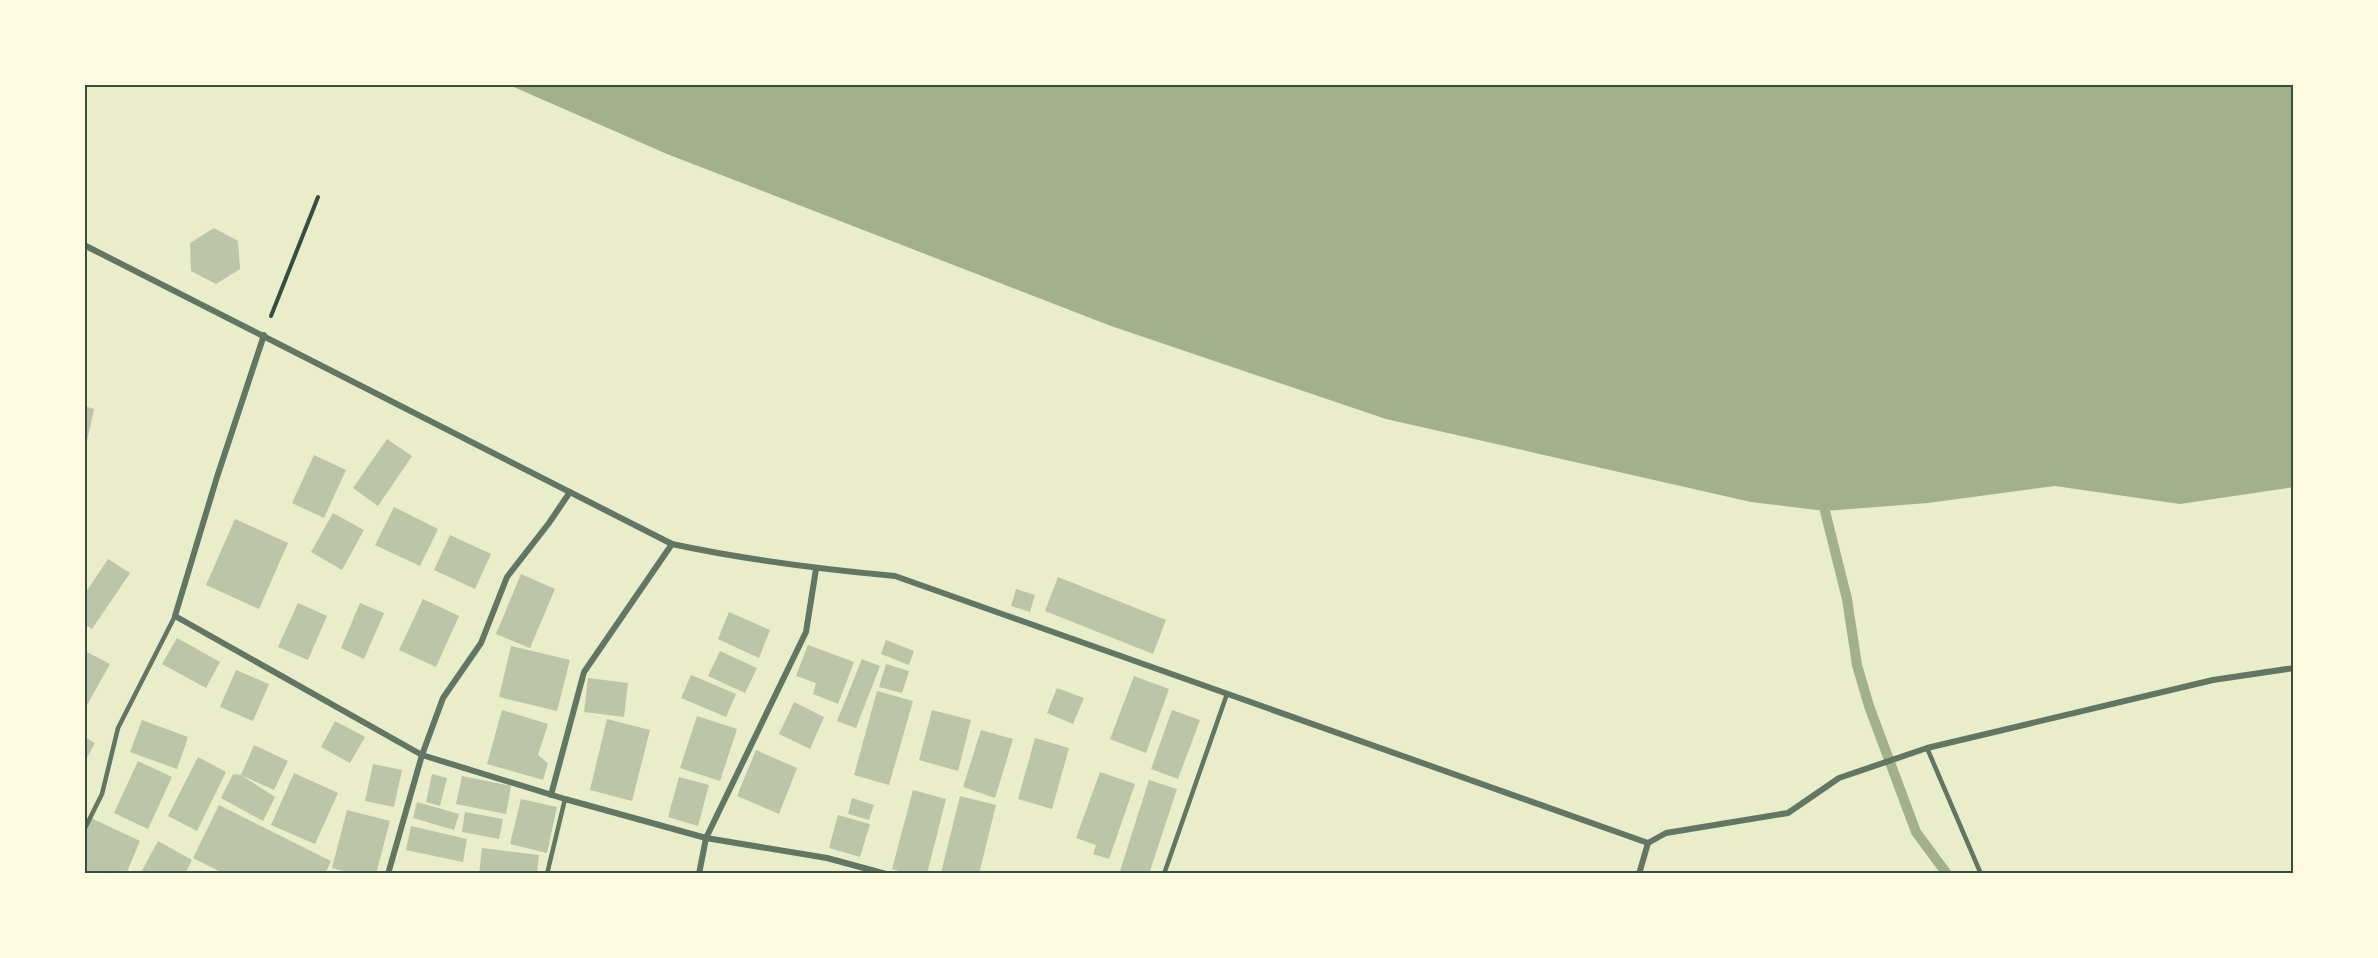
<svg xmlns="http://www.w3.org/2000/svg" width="2378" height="958" viewBox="0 0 2378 958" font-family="'Nunito Sans',sans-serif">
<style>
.water{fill:#a3b18a}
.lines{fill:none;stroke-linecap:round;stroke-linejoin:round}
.stream{stroke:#a3b18a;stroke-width:10}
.building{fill:#bcc5a7}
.path{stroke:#344e41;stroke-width:4}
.service{stroke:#617663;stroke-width:4.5}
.minor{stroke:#617663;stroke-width:6}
.neatline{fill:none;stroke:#344e41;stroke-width:2}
</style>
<rect width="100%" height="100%" fill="#e9edc9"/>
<!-- water -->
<path class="water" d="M507,84H2294V487L2180,504L2055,486L1928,503L1825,511L1751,502L1386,419L1111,326L667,154Z"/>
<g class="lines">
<!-- stream -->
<path class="stream" d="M1825,511L1847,599L1857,665L1869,706L1916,832L1947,874"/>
</g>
<!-- building -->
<g class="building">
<path d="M214,228L238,241L240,269L216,284L191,271L190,243Z"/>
<path d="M84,406L94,409L85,450H84Z"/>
<path d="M387,439L412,456L378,506L353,488Z"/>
<path d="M314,455L346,470L324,518L292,503Z"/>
<path d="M394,507L438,529L420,566L375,545Z"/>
<path d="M333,513L364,530L342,570L311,552Z"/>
<path d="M235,519L288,543L259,609L206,585Z"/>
<path d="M450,535L491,554L475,589L434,570Z"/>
<path d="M108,559L130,573L92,629L84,624V595Z"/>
<path d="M521,574L555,589L530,648L496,634Z"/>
<path d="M1058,577L1166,620L1153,654L1045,611Z"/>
<path d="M1016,589L1035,595L1030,612L1011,606Z"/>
<path d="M423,599L459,616L436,667L399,650Z"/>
<path d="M298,603L327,616L308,660L278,647Z"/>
<path d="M360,603L384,613L364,659L341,648Z"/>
<path d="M729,612L770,630L759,658L718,639Z"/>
<path d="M177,638L220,662L206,688L162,664Z"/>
<path d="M886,640L914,651L909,665L881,654Z"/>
<path d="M808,645L854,662L838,704L813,694L816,683L796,676Z"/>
<path d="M511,646L570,660L557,711L499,697Z"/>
<path d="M85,651L110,664L86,707L84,706Z"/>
<path d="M720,651L757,668L745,693L708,676Z"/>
<path d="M862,659L880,666L856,728L837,721Z"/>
<path d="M886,664L909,671L902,693L879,687Z"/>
<path d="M236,670L269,684L253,721L220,707Z"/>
<path d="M691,675L736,694L726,717L681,698Z"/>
<path d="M1134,676L1169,689L1146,753L1110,739Z"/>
<path d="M588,678L628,683L624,717L584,712Z"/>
<path d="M1057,688L1084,698L1073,724L1047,713Z"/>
<path d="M877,691L913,701L889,785L854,775Z"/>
<path d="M794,702L824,717L810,749L779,734Z"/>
<path d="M502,710L548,724L538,755L548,763L543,780L487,764Z"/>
<path d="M932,710L971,720L958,771L919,760Z"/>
<path d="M1172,710L1200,720L1178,779L1151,769Z"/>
<path d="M697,716L737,729L720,781L680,768Z"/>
<path d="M607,719L650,730L632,801L590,790Z"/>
<path d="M142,720L188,737L177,769L130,752Z"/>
<path d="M335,721L365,737L350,763L321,747Z"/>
<path d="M981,730L1013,739L995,798L963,787Z"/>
<path d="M84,737L95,743L84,763Z"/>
<path d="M1035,738L1069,748L1052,809L1018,799Z"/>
<path d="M254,745L288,761L274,790L241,775Z"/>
<path d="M756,750L797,768L779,814L737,796Z"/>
<path d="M198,757L226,772L197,831L168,816Z"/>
<path d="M138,761L172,777L148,829L114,813Z"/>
<path d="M373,764L402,770L394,807L365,801Z"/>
<path d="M1100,772L1135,784L1109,859L1093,854L1096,845L1076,838Z"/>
<path d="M294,773L338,793L315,844L271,825Z"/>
<path d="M233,774L241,775L275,797L263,821L221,798Z"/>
<path d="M432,774L447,778L440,806L426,802Z"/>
<path d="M462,776L511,786L506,814L456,804Z"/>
<path d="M679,777L709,785L698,826L668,817Z"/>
<path d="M1149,780L1177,789L1149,874H1119Z"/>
<path d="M913,790L946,799L927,874H909L892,869Z"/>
<path d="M960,796L996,805L979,874L941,873Z"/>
<path d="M852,798L874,805L869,820L848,814Z"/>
<path d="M521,799L557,807L547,853L510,844Z"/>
<path d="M417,802L459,814L454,830L413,818Z"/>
<path d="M219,805L331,861L325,874H225L193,858Z"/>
<path d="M347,810L390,821L376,874H354L332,868Z"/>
<path d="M465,812L503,819L499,839L462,832Z"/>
<path d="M838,815L870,824L860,857L829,848Z"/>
<path d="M91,818L140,841L126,874L84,873V833Z"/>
<path d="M411,826L467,839L463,862L406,850Z"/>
<path d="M158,841L192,860L185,874H140Z"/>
<path d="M482,848L539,855L537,874H479Z"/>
</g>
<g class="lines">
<!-- path -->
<path class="path" d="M271,316L318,197"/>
<!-- service -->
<g class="service">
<path d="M1927,748L1981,874"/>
<path d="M84,830L102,794L118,728L175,616"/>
<path d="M547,874L565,799"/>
<path d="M1164,874L1227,694"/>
</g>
<!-- minor -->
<g class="minor">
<path d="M84,245L672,544C746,560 820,569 895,576L1648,843"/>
<path d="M264,335L217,477L175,616L422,755L565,799L706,838L827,858L886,874"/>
<path d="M551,795L584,672L672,544"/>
<path d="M388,874L422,755L443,698L481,643L507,577L549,523L570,492"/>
<path d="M699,874L706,838L806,632L816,569"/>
<path d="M1639,874L1648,843L1666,833L1788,813L1839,778L1927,748L2213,680L2294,668"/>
</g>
</g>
<!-- border -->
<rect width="2378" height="958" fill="none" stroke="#fefae0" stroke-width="171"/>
<rect x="86" y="86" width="2206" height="786" class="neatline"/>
</svg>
